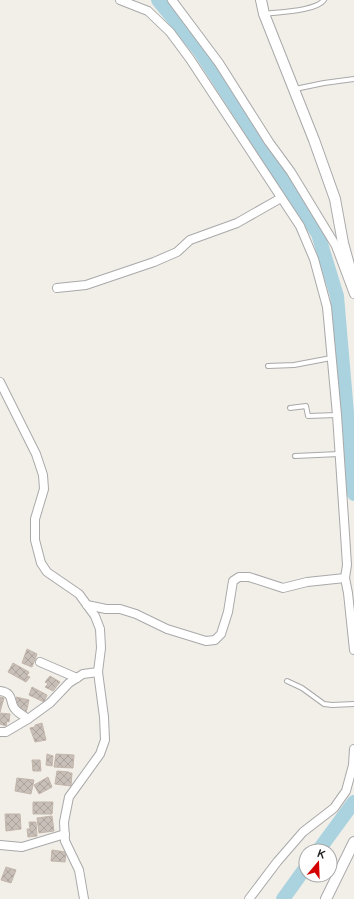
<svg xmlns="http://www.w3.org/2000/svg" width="354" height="899" viewBox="0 0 354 899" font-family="'Varela Round',sans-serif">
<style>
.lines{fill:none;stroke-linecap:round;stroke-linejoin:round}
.river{stroke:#aad3df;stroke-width:14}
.building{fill:url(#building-cross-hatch);stroke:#c4b6ab}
.service-casing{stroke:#a9a9a9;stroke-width:6}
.minor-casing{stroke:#a9a9a9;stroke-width:10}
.tertiary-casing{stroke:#a9a9a9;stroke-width:12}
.service{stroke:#fff;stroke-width:4}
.minor{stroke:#fff;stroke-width:8}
.tertiary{stroke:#fff;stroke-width:10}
</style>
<defs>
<pattern id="building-cross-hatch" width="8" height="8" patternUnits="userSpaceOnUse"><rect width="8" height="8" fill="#c7bfb8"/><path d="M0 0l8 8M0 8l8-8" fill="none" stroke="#aba49e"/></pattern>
</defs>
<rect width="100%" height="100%" fill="#f2efe9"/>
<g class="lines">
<!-- river -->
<g class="river">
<path d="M158,0L199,50L318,234L337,296L354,494"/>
<path d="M318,851L354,802"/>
<path d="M283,899L306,867"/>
</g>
</g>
<!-- building -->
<g class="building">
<path d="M27,649L37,654L32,667L22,663Z"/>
<path d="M13,663L29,672L27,676L30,677L26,682L8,672Z"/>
<path d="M50,676L60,682L53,691L45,687L48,684L45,682Z"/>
<path d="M32,687L47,695L44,702L29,695Z"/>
<path d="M0,697L4,698L0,712Z"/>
<path d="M16,697L29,700L26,713L14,707Z"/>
<path d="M0,713L10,714L9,722L7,721L6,726L0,724Z"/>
<path d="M42,723L46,740L35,742L30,728L35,727V725Z"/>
<path d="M47,754L53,756L52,766L46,765Z"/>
<path d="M56,754L74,755L73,768L54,767Z"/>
<path d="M32,760H40L41,771H33Z"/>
<path d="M57,771L69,772V773H72L71,786L55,784Z"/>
<path d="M48,777L52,787L39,794L34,785Z"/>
<path d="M17,778L34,780L31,794L15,791Z"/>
<path d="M33,802H53L52,814H33Z"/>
<path d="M5,814H20L21,829L6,831Z"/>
<path d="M52,816L54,831L39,833L37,818Z"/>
<path d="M29,822H36L37,836L28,837L27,829H30Z"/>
<path d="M52,850L66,852L65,862L51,861Z"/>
<path d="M6,867L16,870L11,883L1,880Z"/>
</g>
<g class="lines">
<!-- service casing -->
<g class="service-casing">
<g id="service">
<path d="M265,14C279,12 316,11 324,0"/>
<path d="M295,89L324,83L354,79"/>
<path d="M268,366L294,365L331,358"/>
<path d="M290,408L306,406L308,416L337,415"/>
<path d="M295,456L339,454"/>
<path d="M287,681L302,688L324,704L332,705L354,704"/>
</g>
</g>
<!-- minor casing -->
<g class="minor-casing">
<g id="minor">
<path d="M120,0L148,11L170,32L190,59L300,226L314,259L327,307L337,415L345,534L347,565L345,578L348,593L354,650"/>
<path d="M172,0L219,63L269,142L291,172L336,246L354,294"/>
<path d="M57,288L86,285L154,262L177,252L190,240L237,223L281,198"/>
<path d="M0,382L36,454L43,475L44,489L35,519V540L41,563L47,572L79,594L95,616L100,629L101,648L98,672L104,717L105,740L100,754L69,797L64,822L65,841L79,870L84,899"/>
<path d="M87,605L106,609H120L136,614L167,629L206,641L215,640L221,634L228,612L233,581L239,577H249L283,588L307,582L345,578"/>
<path d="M40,662L77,678"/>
<path d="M0,691C15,693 9,703 15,709C18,713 24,716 28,719"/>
<path d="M0,732H6L28,719L50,703L69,683L83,674L98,672"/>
<path d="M0,845L22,847L65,834"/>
<path d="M249,899L277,862L303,832L334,808L346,791L353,765L354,749"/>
</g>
</g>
<!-- tertiary casing -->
<g class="tertiary-casing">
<g id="tertiary">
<path d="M261,0L264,14L314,140L335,199L343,243L354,283"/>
<path d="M326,899L354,842"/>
</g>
</g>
<!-- service -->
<use href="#service" class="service"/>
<!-- minor -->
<use href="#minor" class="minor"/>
<!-- tertiary -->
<use href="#tertiary" class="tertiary"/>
</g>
<!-- north arrow -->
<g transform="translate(318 863) rotate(19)"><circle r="19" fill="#ffffff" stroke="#a7a7a7"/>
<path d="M0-3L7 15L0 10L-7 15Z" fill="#d40000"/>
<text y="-6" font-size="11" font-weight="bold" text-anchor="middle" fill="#222222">K</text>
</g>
</svg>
